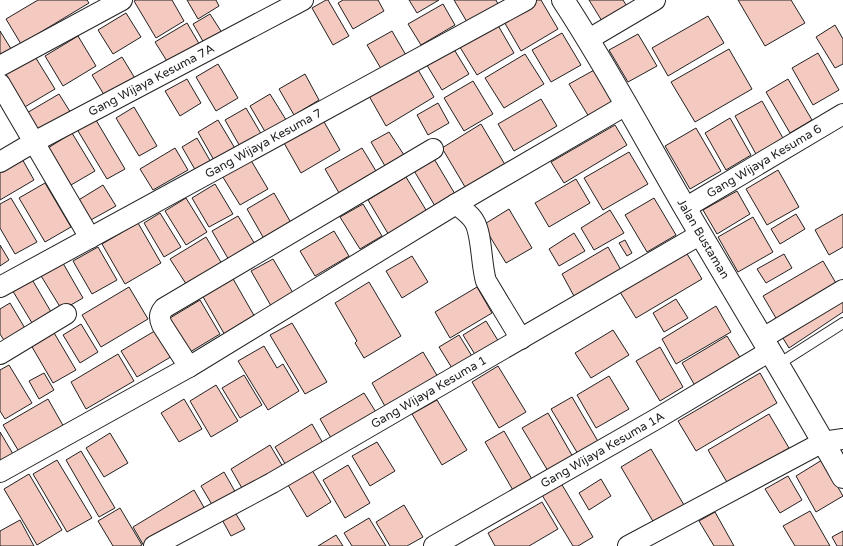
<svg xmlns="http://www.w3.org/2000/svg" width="843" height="546" viewBox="0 0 843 546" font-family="'Varela Round',sans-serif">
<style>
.building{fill:#f3c9c0;stroke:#222}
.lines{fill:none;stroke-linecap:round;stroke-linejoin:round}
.lane-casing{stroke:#222;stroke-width:12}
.street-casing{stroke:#222;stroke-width:22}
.secondary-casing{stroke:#222;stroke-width:24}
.lane{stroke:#fff;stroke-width:10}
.street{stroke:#fff;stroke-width:20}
.secondary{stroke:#fff;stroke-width:22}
.labels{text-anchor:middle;stroke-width:3;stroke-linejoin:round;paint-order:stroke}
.street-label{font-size:12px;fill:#222;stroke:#fff}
</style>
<rect width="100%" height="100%" fill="#fff"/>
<!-- building -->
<g class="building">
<path d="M38,0H87L89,3L21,44L6,19Z"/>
<path d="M136,0H172L184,21L156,38L134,1Z"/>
<path d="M187,0H216L219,6L198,19Z"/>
<path d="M326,0H328L349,36L333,45L312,8Z"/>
<path d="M343,0H378L384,11L353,29L338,3Z"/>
<path d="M409,0H439L417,13Z"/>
<path d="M454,0H496L498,4L467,22Z"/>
<path d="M537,0H541L558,29L521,51L503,20Z"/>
<path d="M589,0H623L630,11L605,26Z"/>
<path d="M738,0H791L805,23L765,46Z"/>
<path d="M443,4L455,25L421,45L408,24Z"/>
<path d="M126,13L141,37L113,54L98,30Z"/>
<path d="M210,14L226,39L208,50L193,24Z"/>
<path d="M708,16L724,43L668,76L652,48Z"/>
<path d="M496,22L514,53L477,75L458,44Z"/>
<path d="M187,23L201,47L170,66L155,42Z"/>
<path d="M835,25L843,39V64L835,68L816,37Z"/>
<path d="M0,31L13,52L0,59Z"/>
<path d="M392,31L407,57L383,72L367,45Z"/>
<path d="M562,33L581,65L551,82L532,50Z"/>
<path d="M638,34L657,66L628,82L609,50Z"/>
<path d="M78,36L96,66L63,86L45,56Z"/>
<path d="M452,46L469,74L442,90L425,62Z"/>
<path d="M729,49L752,89L695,122L671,82Z"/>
<path d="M818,53L839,90L813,105L792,68Z"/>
<path d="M525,54L544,84L504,108L485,78Z"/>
<path d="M34,55L55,89L23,108L2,73Z"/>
<path d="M122,57L136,80L106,98L92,75Z"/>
<path d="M218,64L238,98L216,111L196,77Z"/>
<path d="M417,68L434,97L386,126L369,96Z"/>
<path d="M596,69L615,101L589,117L569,84Z"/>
<path d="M305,74L319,100L294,115L279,89Z"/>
<path d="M187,79L201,103L180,116L165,91Z"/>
<path d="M788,79L812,120L790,133L766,92Z"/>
<path d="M473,81L493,114L464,131L444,98Z"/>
<path d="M59,94L74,118L39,138L25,114Z"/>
<path d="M270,94L288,123L267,135L250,106Z"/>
<path d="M541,99L557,126L514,151L498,124Z"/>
<path d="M762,101L784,140L757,156L735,116Z"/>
<path d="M438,103L449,123L428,135L417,115Z"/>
<path d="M134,107L157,146L139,156L116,118Z"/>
<path d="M246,108L263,137L242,150L225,120Z"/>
<path d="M93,115L125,169L107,179L75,126Z"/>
<path d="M730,118L751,155L726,170L705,133Z"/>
<path d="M218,120L236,150L215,162L198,132Z"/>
<path d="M323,120L340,150L301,173L284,143Z"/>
<path d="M481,124L507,168L468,192L442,148Z"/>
<path d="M615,125L627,145L564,183L551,162Z"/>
<path d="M696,128L721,171L690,189L665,146Z"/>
<path d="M389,132L404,155L385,166L371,142Z"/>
<path d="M72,133L95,171L71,185L48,148Z"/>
<path d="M197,138L212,164L197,173L182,147Z"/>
<path d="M175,148L188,170L153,190L140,169Z"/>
<path d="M362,148L379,176L342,198L325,169Z"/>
<path d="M629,152L648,184L603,210L584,178Z"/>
<path d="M21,157L34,180L0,200V170Z"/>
<path d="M249,157L268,189L240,205L221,174Z"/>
<path d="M433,157L455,194L435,206L413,169Z"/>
<path d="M778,170L799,207L767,225L746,189Z"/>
<path d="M406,177L429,215L390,237L368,200Z"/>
<path d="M576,179L590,203L549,227L535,203Z"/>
<path d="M45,183L71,227L45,242L19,198Z"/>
<path d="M215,184L233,214L209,227L192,198Z"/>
<path d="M103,185L116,206L89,221L77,201Z"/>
<path d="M737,191L750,214L717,234L703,210Z"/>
<path d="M274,193L294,228L267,244L247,209Z"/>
<path d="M11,198L37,242L15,254L0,228V204Z"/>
<path d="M186,198L207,232L186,245L165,211Z"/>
<path d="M654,198L676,235L647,252L625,215Z"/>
<path d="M363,204L382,236L360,249L340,217Z"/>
<path d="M509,209L532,248L506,263L483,225Z"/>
<path d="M610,210L624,233L594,250L581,228Z"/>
<path d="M160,213L181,247L164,257L144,223Z"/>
<path d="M796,214L805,229L780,244L771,229Z"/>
<path d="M843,214V247L829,255L815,230Z"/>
<path d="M238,216L259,251L233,267L212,231Z"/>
<path d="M753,217L773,252L738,272L718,237Z"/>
<path d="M138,223L161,263L125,284L102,244Z"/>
<path d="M334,231L349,256L315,276L300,251Z"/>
<path d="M574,233L585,251L559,266L549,249Z"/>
<path d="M206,237L225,269L190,290L170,259Z"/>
<path d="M625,240L632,253L627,256L619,243Z"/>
<path d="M0,245L9,260L0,266Z"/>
<path d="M98,247L117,280L92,294L73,261Z"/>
<path d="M608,247L621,270L575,298L562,274Z"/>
<path d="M686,252L702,279L636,318L620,292Z"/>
<path d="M784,254L792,268L766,283L757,269Z"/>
<path d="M412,256L428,282L402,298L386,271Z"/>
<path d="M60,258L83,298L62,310L38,271Z"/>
<path d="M273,259L296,298L274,311L251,271Z"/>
<path d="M823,261L840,290L780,325L763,296Z"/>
<path d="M30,276L54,317L35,328L11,288Z"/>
<path d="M232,277L256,319L226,337L202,295Z"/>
<path d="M369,282L401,336L364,358L355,343L357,341L335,303Z"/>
<path d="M129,287L148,319L101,347L82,315Z"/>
<path d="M477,287L492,313L450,338L435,312Z"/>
<path d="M676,299L688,318L664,332L653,313Z"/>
<path d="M843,299V312L789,348L781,335Z"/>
<path d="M200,300L220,334L185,355L165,321Z"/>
<path d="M10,303L26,330L5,342L0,334V309Z"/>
<path d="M716,306L731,332L676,364L662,339Z"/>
<path d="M486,321L502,347L479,361L463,335Z"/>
<path d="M292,323L327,382L305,394L270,335Z"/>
<path d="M81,324L98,352L80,363L63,335Z"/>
<path d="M50,326L76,370L53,383L28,340Z"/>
<path d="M158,329L174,355L137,377L121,351Z"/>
<path d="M613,330L629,355L591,378L575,353Z"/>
<path d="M459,335L475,361L455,373L439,347Z"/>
<path d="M727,336L744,364L698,391L682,363Z"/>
<path d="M264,346L277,368L283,364L299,391L268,410L238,361Z"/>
<path d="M660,347L683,387L660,401L636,361Z"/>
<path d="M423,352L438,377L386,408L372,383Z"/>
<path d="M118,354L134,381L86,409L71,382Z"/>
<path d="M9,365L32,403L5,419L0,411V370Z"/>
<path d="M498,366L526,412L499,428L472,382Z"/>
<path d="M44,373L54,390L39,399L29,381Z"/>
<path d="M760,373L777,403L696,451L678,421Z"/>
<path d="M244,375L262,405L240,418L222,388Z"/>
<path d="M609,376L629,409L596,428L577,395Z"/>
<path d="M216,385L238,421L211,437L190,401Z"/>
<path d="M364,393L379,417L334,443L320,419Z"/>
<path d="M572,397L599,443L578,454L551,409Z"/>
<path d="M48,399L65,429L21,455L3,425Z"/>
<path d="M184,399L202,429L179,442L161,413Z"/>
<path d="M437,400L467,450L442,465L412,414Z"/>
<path d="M548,413L573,457L548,471L522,428Z"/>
<path d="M769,414L789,448L728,484L708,450Z"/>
<path d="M312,424L324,445L287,467L275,447Z"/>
<path d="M504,431L533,481L514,492L485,442Z"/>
<path d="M0,432L16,459L0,468Z"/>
<path d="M110,433L128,463L104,477L86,448Z"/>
<path d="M377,442L395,471L370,486L352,456Z"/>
<path d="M270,445L283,467L243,490L231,469Z"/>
<path d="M651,449L684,505L654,523L621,467Z"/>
<path d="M81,451L115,508L99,517L66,460Z"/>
<path d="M57,460L92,518L67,532L33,474Z"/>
<path d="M822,460L843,496L816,512L796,476Z"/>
<path d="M348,465L370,503L345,518L323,480Z"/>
<path d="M312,470L331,502L307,517L288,485Z"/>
<path d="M224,472L237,495L214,508L201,486Z"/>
<path d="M29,474L62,530L37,545L4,489Z"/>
<path d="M788,476L802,500L780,513L765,489Z"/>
<path d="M601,479L611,496L589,510L579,493Z"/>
<path d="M561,483L593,537L578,546H573L542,495Z"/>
<path d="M194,490L206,511L146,546H144L133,527Z"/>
<path d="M542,502L558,529L529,546H495L488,533Z"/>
<path d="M404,505L423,537L407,546H390L376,522Z"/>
<path d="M120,508L142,545L140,546H113L98,521Z"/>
<path d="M233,509L245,529L231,536L220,516Z"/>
<path d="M810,511L830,546H795L783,526Z"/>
<path d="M715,512L734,546H714L699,521Z"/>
<path d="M369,518L386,546H352L344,533Z"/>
<path d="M20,520L34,546H0V531Z"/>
<path d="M843,531V546H837L832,537Z"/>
<path d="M336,535L343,546H318Z"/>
</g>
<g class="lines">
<!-- lane casing -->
<g class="lane-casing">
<path id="lane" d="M777,365L843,323"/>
</g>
<!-- street casing -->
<g class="street-casing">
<g id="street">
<path d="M589,39L655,0"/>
<path d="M0,66L122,0"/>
<path d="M0,84L90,238"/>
<path id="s1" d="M0,162L34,142L303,0"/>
<path d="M456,204C462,209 470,214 474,221C482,233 481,265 486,281L521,339"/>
<path id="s2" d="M685,208L843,114"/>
<path id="s3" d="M0,287L526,0"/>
<path d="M763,338L843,290"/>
<path d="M0,354L66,314"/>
<path d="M189,367L162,325C159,318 159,314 164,308L433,149"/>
<path d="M0,472L189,367L456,204L626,105"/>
<path id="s4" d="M154,546L272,483L701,234"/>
<path id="s5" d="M434,546L658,418L770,351"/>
<path d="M628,546L823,442L843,439"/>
</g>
</g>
<!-- secondary casing -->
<g class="secondary-casing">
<g id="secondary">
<path id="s6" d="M563,0C607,67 644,137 684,206C737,297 792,386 843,477"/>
</g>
</g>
<!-- lane -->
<use href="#lane" class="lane"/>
<!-- street -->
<use href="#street" class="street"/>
<!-- secondary -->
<use href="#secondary" class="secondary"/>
</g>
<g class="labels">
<!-- street labels -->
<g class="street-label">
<text dy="4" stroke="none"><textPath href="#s1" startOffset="172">Gang Wijaya Kesuma 7A</textPath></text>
<text dy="4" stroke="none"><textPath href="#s3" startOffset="300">Gang Wijaya Kesuma 7</textPath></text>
<text dy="4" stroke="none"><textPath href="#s2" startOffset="92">Gang Wijaya Kesuma 6</textPath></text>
<text dy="4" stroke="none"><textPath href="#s6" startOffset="277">Jalan Bustaman</textPath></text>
<text dy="4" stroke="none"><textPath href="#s4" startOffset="315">Gang Wijaya Kesuma 1</textPath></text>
<text dy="4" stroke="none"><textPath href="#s5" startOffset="194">Gang Wijaya Kesuma 1A</textPath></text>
</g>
</g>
</svg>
